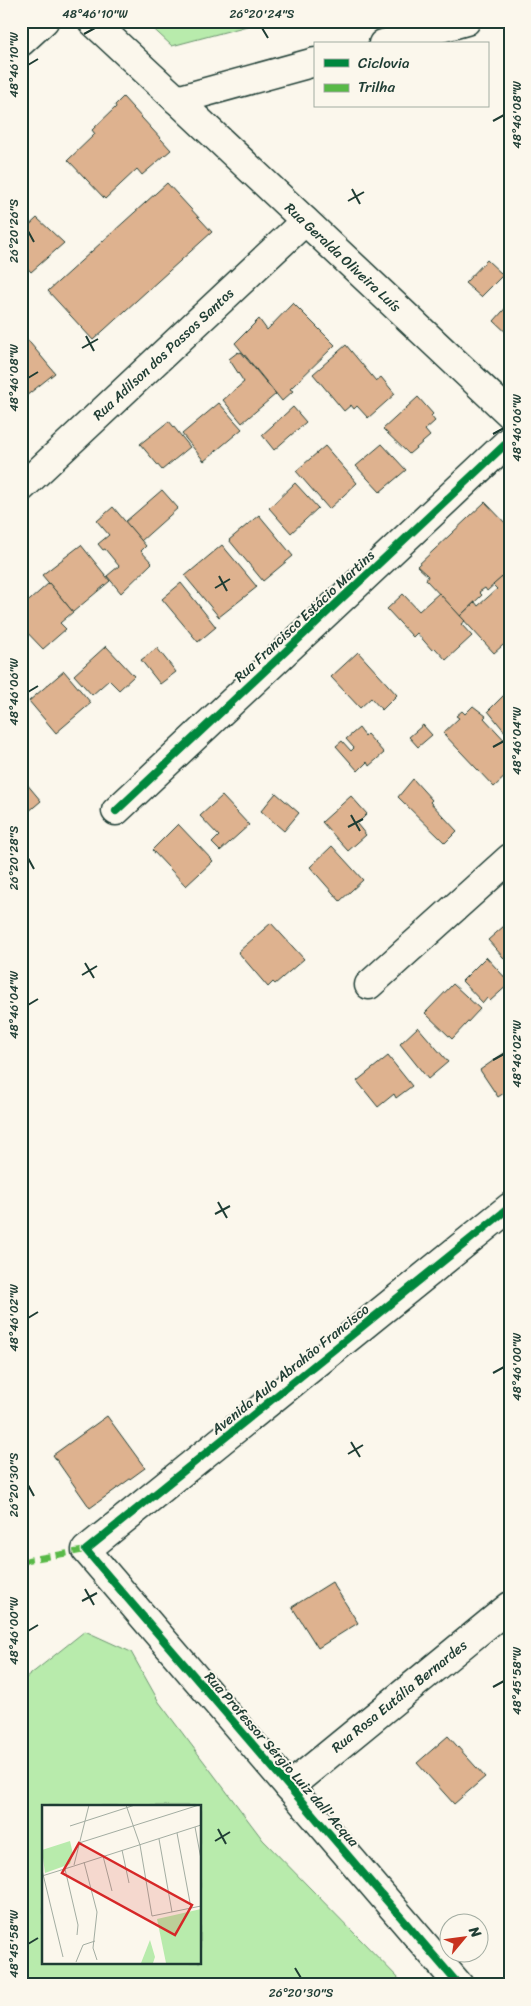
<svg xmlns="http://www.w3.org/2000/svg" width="531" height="2006" viewBox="0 0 531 2006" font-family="Sriracha,sans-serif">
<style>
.green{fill:#b8ebac;stroke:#6c9470;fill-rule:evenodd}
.building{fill:#deb28f;stroke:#1f3d34}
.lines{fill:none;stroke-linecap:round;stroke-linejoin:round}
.minor-casing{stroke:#1f3d34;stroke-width:31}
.major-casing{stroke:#1f3d34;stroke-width:31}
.minor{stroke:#fbf7ec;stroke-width:28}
.major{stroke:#fbf7ec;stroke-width:28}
.quiet{stroke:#58b947;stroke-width:6;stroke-dasharray:12 6;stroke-linecap:butt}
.cycleway-casing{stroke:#fbf7ec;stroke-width:11}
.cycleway{stroke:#00873e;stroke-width:8}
.ticks{fill:none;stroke:#1f3d34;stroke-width:2}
.labels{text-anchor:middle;stroke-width:4;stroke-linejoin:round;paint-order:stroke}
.street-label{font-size:14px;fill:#1f3d34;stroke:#fbf7ec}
.inset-road{fill:none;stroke:#a3ada2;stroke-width:1}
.view{fill:#d62828;fill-opacity:0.15;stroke:#d62828;stroke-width:2.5}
.inset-edge{fill:none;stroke:#1f3d34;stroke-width:2.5}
.neatline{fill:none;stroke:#1f3d34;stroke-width:2}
.ticks-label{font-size:12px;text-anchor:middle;fill:#1f3d34}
</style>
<rect width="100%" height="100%" fill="#fbf7ec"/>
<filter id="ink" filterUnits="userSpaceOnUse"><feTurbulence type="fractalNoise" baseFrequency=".02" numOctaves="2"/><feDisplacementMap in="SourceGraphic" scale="10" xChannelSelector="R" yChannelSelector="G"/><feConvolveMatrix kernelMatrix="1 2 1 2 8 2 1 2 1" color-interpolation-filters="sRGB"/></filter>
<g filter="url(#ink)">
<!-- green -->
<g class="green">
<path d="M145,21H266L172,46Z"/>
<path d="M85,1631L131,1652L159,1702L263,1840L405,1985H21V1682ZM44,1806H200V1962H44Z"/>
</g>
<!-- building -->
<g class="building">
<path d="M123,97L171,150L142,175L137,169L105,199L68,160L95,134L92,130L116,107L115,105Z"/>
<path d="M167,183L212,232L93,340L48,291Z"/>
<path d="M37,218L64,243L31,272L21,261V233Z"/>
<path d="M487,260L503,275L481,297L465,283Z"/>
<path d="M293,303L335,345L290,389L293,391L282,401L235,343L259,319L267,330Z"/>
<path d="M510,303V336L494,321Z"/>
<path d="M21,332L55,373L21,400Z"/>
<path d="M346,345L376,381L381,377L395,394L368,418L357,406L354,409L351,405L344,411L313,374Z"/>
<path d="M238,352L239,353L241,352L276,394L242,423L223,400L244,382L229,359Z"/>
<path d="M418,397L433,414L431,416L435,421L425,430L430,436L409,454L383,429Z"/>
<path d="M219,403L242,429L204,461L182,434Z"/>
<path d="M293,407L306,422L274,450L262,435Z"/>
<path d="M169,421L190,447L162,470L140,444Z"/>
<path d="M382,444L406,470L380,492L356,466Z"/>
<path d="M325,446L357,483L329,509L296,471Z"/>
<path d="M295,483L318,508L291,533L269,508Z"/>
<path d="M162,490L178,508L141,541L125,522Z"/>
<path d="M485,502L510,528V570L487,591L485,588L479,592L482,595L460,616L426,580L428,576L417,566Z"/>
<path d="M113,507L146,546L141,551L152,563L121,593L107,576L119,566L105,549L103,550L98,544L109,535L97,521Z"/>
<path d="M259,515L293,556L263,581L229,540Z"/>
<path d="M81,545L110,581L73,612L42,575Z"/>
<path d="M222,545L257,587L219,617L185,576Z"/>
<path d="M510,570V639L494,653L460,616L475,602L478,606L497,589L493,585Z"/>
<path d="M49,583L73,612L60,623L66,629L43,649L21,626V608Z"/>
<path d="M181,583L216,627L198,642L162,599Z"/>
<path d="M439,593L465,621L461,624L472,636L446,660L435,648L432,650L417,633L413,637L387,609L403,594L419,611Z"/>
<path d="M106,646L134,676L119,690L109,680L92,695L74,675Z"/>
<path d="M157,648L176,672L160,684L141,660Z"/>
<path d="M358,652L397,695L382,710L371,698L360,708L331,677Z"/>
<path d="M64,671L91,703L56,733L29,701Z"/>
<path d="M510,689V738L488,711Z"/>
<path d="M473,706L486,716L484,718L510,746V772L494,787L443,733L459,718L456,716L462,711L465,714Z"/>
<path d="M423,725L432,735L418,747L409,737Z"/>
<path d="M359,728L365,736L367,734L384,753L369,766L367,762L358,771L336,746L342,741L351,751L354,748L346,739Z"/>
<path d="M21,777L41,801L21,818Z"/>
<path d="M413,779L432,800L430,802L457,831L445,843L398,797Z"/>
<path d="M276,793L299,813L284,831L261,811Z"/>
<path d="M222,796L249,825L220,851L212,843L219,836L200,816Z"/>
<path d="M351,796L367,814L357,824L366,835L348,851L322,822Z"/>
<path d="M178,824L213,861L186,886L152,850Z"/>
<path d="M332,846L363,880L340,901L310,867Z"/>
<path d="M271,923L304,959L275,984L273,982L268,987L238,952Z"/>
<path d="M504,926L510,933V965L488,940Z"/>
<path d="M486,957L510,983L490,1001L487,998L483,1003L462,981Z"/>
<path d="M453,984L480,1009L452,1039L425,1013Z"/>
<path d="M418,1027L448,1062L428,1079L400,1044Z"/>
<path d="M510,1049V1089L498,1097L480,1070Z"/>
<path d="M388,1056L412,1086L396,1098L394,1094L378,1107L357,1081Z"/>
<path d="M107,1416L145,1468L90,1508L53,1455Z"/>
<path d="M332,1582L358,1623L318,1648L292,1607Z"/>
<path d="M448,1736L485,1777L454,1804L417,1763Z"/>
</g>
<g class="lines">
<!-- minor casing -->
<g class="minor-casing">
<g id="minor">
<path d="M21,42L44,21"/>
<path d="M383,44L466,21"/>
<path d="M177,100L510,414"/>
<path d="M177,100L315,62"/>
<path d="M21,488L305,221"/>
<path d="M116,811L510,440"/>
<path d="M369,985L510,858"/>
<path d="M289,1787L510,1606"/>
<path d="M459,1985L86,1550L510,1207"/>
</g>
</g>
<!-- major casing -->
<g class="major-casing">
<path id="major" d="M92,21L177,100"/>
</g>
<!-- minor -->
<use href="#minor" class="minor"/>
<!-- major -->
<use href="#major" class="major"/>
<!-- quiet -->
<path class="quiet" d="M21,1564L28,1560L86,1550"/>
<!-- cycleway casing -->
<g class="cycleway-casing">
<g id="cycleway">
<path d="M116,811L510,440"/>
<path d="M459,1985L86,1550L510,1207"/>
</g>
</g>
<!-- cycleway -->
<use href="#cycleway" class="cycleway"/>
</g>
</g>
<!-- ticks -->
<path class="ticks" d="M262,28L268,38M84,34L95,28M28,65L38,59M493,121L504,115M352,189L360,204M348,201L364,192M28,231L34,242M86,336L94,351M82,348L98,339M28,378L38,372M493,434L504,428M219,576L227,591M215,588L230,579M28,692L38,686M493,747L504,741M351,815L360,831M348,827L363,819M28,858L34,869M85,963L94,978M82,975L97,966M28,1005L38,999M493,1060L504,1054M218,1202L227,1218M215,1214L230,1206M28,1318L38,1312M493,1373L504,1367M351,1442L360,1457M348,1454L363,1445M28,1485L34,1496M85,1589L94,1605M82,1601L97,1593M28,1631L38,1625M493,1687L504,1681M218,1829L226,1844M215,1841L230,1832M28,1944L38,1938M295,1968L301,1978"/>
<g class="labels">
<!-- street labels -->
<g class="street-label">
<text transform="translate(343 257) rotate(43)" y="5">Rua Geralda Oliveira Luís</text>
<text transform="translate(163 354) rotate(-43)" y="5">Rua Adilson dos Passos Santos</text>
<text transform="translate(304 616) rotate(-43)" y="5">Rua Francisco Estácio Martins</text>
<text transform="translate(290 1369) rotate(-39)" y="5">Avenida Aulo Abrahão Francisco</text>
<text transform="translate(399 1696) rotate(-39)" y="5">Rua Rosa Eutália Bernardes</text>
<text transform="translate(282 1759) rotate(49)" y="5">Rua Professor Sérgio Luiz dall'Acqua</text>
</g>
</g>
<!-- overview -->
<g transform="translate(42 1805)">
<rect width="159" height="159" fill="#fbf7ec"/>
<path d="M28,36L31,49L28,59L3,68L0,45ZM159,104V158H124L115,114ZM108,135L113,152L111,158H99Z" fill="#b8ebac"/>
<path class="inset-road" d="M84,0L98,40L110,111L159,101M28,21L93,0M153,22L159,54M135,28L149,103M117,34L130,107M37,38L157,0M80,45L87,78M61,51L70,86M42,57L55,107L51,143L55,155M32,60L47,0M32,61L159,20M23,64L36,120L35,130M0,65L21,152M0,71L32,61M34,157L41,140L53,136"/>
<path class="view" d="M37,38L150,100L133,130L20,68Z"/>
<rect width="159" height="159" class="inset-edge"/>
</g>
<!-- margin -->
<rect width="531" height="2006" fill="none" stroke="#fbf7ec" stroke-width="55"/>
<!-- legend -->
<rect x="314" y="42" width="175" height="65" fill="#fbf7ec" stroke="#a3ada2"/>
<rect x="324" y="59" width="25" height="8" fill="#00873e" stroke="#a3ada2"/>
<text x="358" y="68" font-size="15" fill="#1f3d34">Ciclovia</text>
<rect x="324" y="84" width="25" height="8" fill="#58b947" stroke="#a3ada2"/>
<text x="358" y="92" font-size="15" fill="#1f3d34">Trilha</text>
<!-- north arrow -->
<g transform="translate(464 1938) rotate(61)"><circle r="24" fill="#fbf7ec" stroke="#a3ada2"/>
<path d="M0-4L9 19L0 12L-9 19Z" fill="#c8321e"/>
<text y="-8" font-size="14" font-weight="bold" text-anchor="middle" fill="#1f3d34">N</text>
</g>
<rect x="28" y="28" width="476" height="1950" class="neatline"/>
<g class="ticks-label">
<text x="95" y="18">48°46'10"W</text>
<text x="262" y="18">26°20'24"S</text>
<text transform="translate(14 65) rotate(-90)" y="4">48°46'10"W</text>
<text transform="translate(517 115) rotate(-90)" y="4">48°46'08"W</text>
<text transform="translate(14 231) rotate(-90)" y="4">26°20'26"S</text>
<text transform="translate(14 378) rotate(-90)" y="4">48°46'08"W</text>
<text transform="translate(517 428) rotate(-90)" y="4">48°46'06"W</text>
<text transform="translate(14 692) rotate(-90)" y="4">48°46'06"W</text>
<text transform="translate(517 741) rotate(-90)" y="4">48°46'04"W</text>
<text transform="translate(14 858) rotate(-90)" y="4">26°20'28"S</text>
<text transform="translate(14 1005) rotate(-90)" y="4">48°46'04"W</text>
<text transform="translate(517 1054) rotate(-90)" y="4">48°46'02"W</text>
<text transform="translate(14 1318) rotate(-90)" y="4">48°46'02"W</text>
<text transform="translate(517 1367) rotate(-90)" y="4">48°46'00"W</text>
<text transform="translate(14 1485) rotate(-90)" y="4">26°20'30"S</text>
<text transform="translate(14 1631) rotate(-90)" y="4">48°46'00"W</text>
<text transform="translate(517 1681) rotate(-90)" y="4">48°45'58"W</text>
<text transform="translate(14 1944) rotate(-90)" y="4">48°45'58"W</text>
<text x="301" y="1997">26°20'30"S</text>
</g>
</svg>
